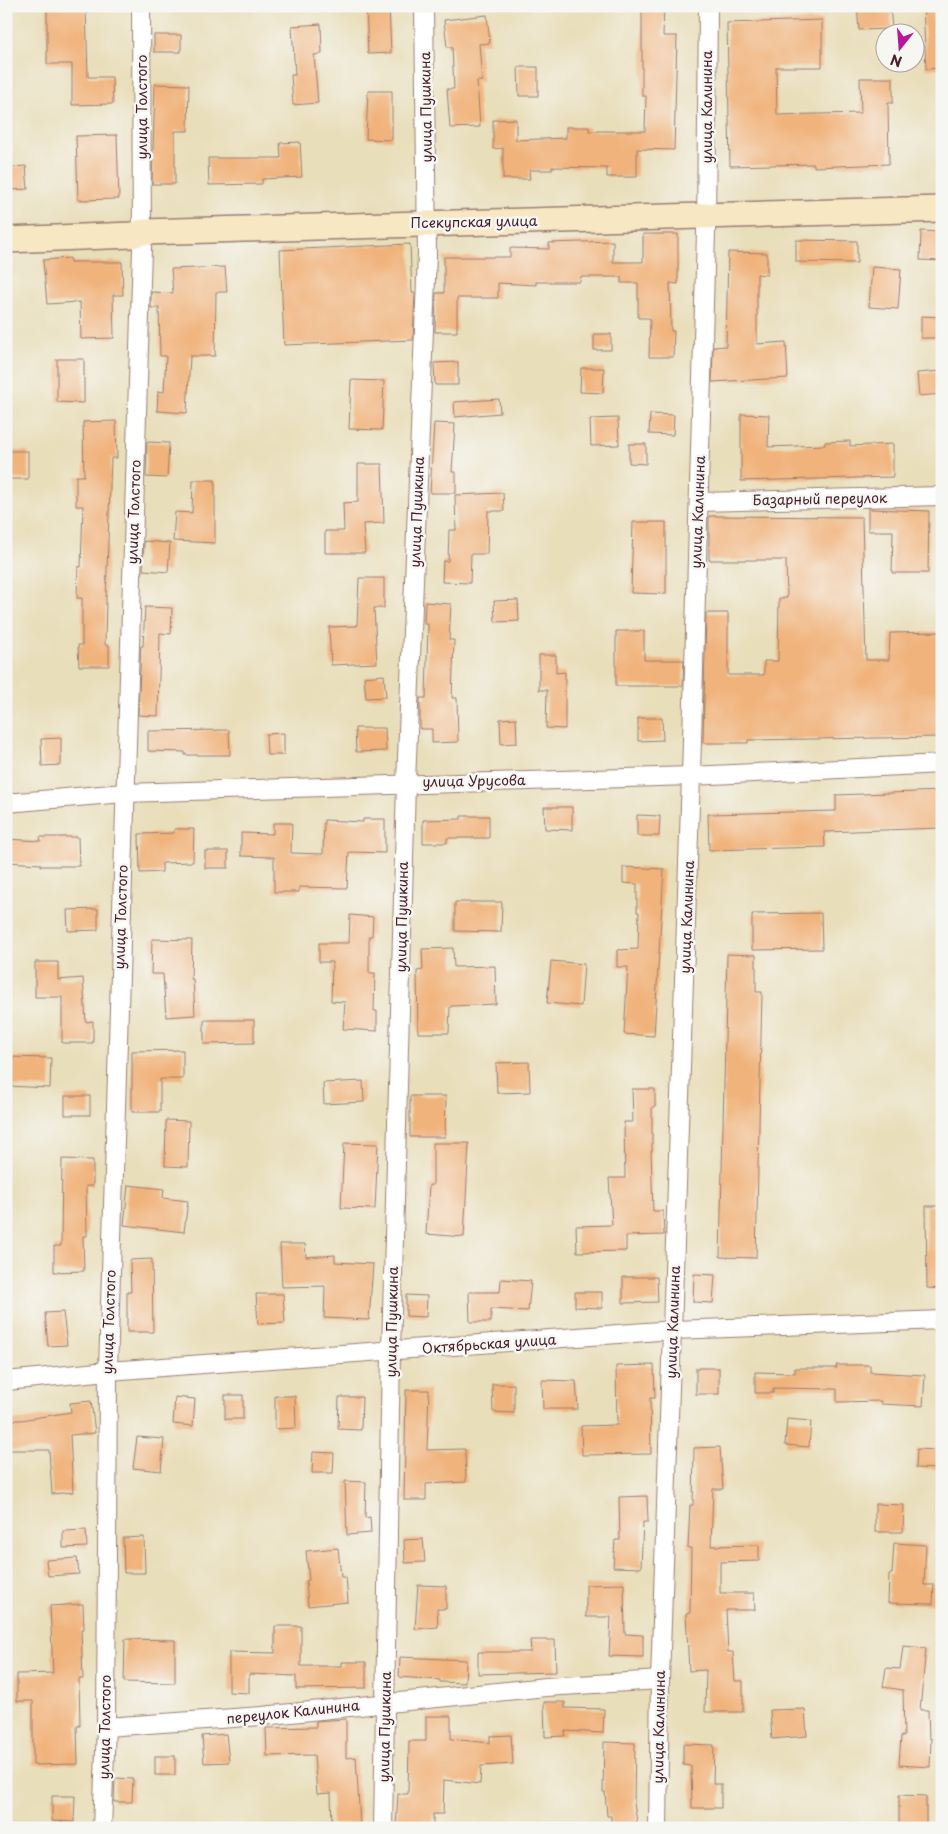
<svg xmlns="http://www.w3.org/2000/svg" width="948" height="1834" viewBox="0 0 948 1834" font-family="'Playpen Sans',sans-serif">
<style>
.building{fill:#f1b37b}
.lines{fill:none;stroke-linecap:round;stroke-linejoin:round}
.street-casing{stroke:#9a7e72;stroke-width:20}
.secondary-casing{stroke:#9a7e72;stroke-width:28}
.street{stroke:#fff;stroke-width:18}
.secondary{stroke:#f7e8c3;stroke-width:25}
.labels{text-anchor:middle;stroke-width:5;stroke-linejoin:round;paint-order:stroke}
.street-label{font-size:14px;fill:#4a1f2b;stroke:#f6f6f2}
</style>
<rect width="100%" height="100%" fill="#f6f6f2"/>
<filter id="ink" filterUnits="userSpaceOnUse"><feTurbulence type="fractalNoise" baseFrequency=".02" numOctaves="2"/><feDisplacementMap in="SourceGraphic" scale="10" xChannelSelector="R" yChannelSelector="G"/><feConvolveMatrix kernelMatrix="1 2 1 2 8 2 1 2 1" color-interpolation-filters="sRGB"/></filter>
<filter id="wash" filterUnits="userSpaceOnUse"><feTurbulence type="fractalNoise" baseFrequency=".0096" numOctaves="4" result="noise"/><feDisplacementMap in="SourceGraphic" scale="20" xChannelSelector="R" yChannelSelector="G"/><feGaussianBlur stdDeviation="1.12" result="paint"/><feColorMatrix in="noise" values="0 0 0 0 0 0 0 0 0 0 0 0 0 0 0 0 0 1.4 0 .05"/><feComposite in="paint" operator="in"/></filter>
<g filter="url(#wash)">
<rect width="100%" height="100%" fill="#e9deba"/>
<g id="blocks">
<!-- building -->
<g class="building">
<path d="M47,6H86L88,77H112L113,104L72,105V64H47Z"/>
<path d="M366,6H389L391,53L368,54Z"/>
<path d="M642,6H664L663,36H677L674,150L637,149V177H607V168L552,167V170H529L530,179H503V148L493,149V120L516,119V140L566,138V127H589V131H645L646,96H642Z"/>
<path d="M857,6H890L892,29L859,30Z"/>
<path d="M923,6H942V68L926,69Z"/>
<path d="M487,15L490,43L479,44L482,81H477L480,127L450,128L447,89H454L452,47H447L444,20Z"/>
<path d="M822,20V67H776L777,115L861,113L860,78H893V103H888L889,164L814,167V164L730,166L727,23Z"/>
<path d="M321,24L322,54L314,55L318,103L293,105L291,75H295L292,26Z"/>
<rect x="154" y="35" width="27" height="17"/>
<path d="M518,67H538V96H519Z"/>
<path d="M155,84L189,85L188,131H175V184H152Z"/>
<path d="M368,91H392V140L366,139Z"/>
<path d="M117,135L119,199L78,200L76,136Z"/>
<path d="M300,142L302,177L262,179V184L209,185L208,158H281L280,143Z"/>
<path d="M26,166L28,189L11,190L10,167Z"/>
<path d="M921,231L942,232V261L920,260Z"/>
<path d="M643,234H678V284L670,283L671,331H674L673,357H649L650,318H638V283H621V277H580V282H536V285L498,283V298H457V332H435L436,293H444V257H510V248L549,249V243L613,241V262H643Z"/>
<path d="M796,240L857,241V263L796,262Z"/>
<path d="M410,244L412,293H415L413,340L284,345L280,250Z"/>
<path d="M728,252L767,253V275L757,274V344L786,342L788,378L712,382L713,347L726,346Z"/>
<path d="M70,258V262H122L123,295H113L114,338L81,339L80,302L47,304L43,260Z"/>
<path d="M225,267L227,292H216L215,356H190L187,413L157,411L158,391L164,392L166,356H160L159,308H151V292L173,293L171,269Z"/>
<path d="M872,267L901,269L898,309L869,307Z"/>
<path d="M921,316L942,317V338H921Z"/>
<rect x="594" y="334" width="17" height="16"/>
<path d="M57,359H84V403L57,402Z"/>
<path d="M458,362V385H435L434,363Z"/>
<path d="M581,368H604L603,393L580,392Z"/>
<path d="M942,371V394L919,396L917,373Z"/>
<path d="M351,380L384,381L382,430L349,429Z"/>
<path d="M499,399L500,413L455,417L454,402Z"/>
<path d="M650,414L674,415L673,435L649,434Z"/>
<path d="M741,414L769,415L768,447L825,445V442L850,441V446L893,444V477L741,481Z"/>
<path d="M618,418L619,445L591,446L590,419Z"/>
<path d="M116,421L117,458H111L106,598L105,645H109V666H79L78,645H82V598H77L78,567H81L83,506H76V476H84L83,422Z"/>
<path d="M434,423L455,424L452,472H456V493H430Z"/>
<path d="M147,442L169,443L167,478L146,477Z"/>
<path d="M629,444H646V464L629,463Z"/>
<rect x="6" y="451" width="22" height="28"/>
<path d="M358,464H382L384,523L363,524L365,553H325V531H344L343,503L358,502Z"/>
<path d="M193,480H215V543L173,541L175,512L192,513Z"/>
<path d="M503,493L504,511H488L487,554H471L470,583L442,582L443,561H448L449,530H456L455,495Z"/>
<path d="M868,509L929,511L928,573H892L893,531H868Z"/>
<path d="M709,516L862,517L866,660H889L890,633L942,632V737L748,740V743H703L706,613H728V675H764V661H778L779,598H787L786,560H709Z"/>
<path d="M633,522H666V594L631,593Z"/>
<path d="M144,541L170,543L168,572L143,570Z"/>
<path d="M359,578H384V608H374L377,663L331,665L329,627L357,626Z"/>
<path d="M518,600L519,621L495,622L494,601Z"/>
<path d="M425,602L451,604L449,640H454L452,698H457L458,742L432,743V729H420V698H426L428,624H424Z"/>
<path d="M145,607L172,608L171,634L160,633L158,716L138,715L141,646H143Z"/>
<path d="M616,631H644V660H684L683,686H616Z"/>
<path d="M539,655H556V673L565,672V729L546,728L547,690H539Z"/>
<path d="M384,675L386,697L366,698L364,677Z"/>
<path d="M516,718L517,743L501,744L500,719Z"/>
<path d="M638,718H662L663,740L638,741Z"/>
<path d="M355,728H385L386,751L356,752Z"/>
<path d="M229,730L230,755H185V752L148,751V731Z"/>
<path d="M284,733V755H267L266,734Z"/>
<path d="M61,738V765L42,766L41,739Z"/>
<path d="M942,791V828L824,832L825,847L709,850L708,814L836,811V795Z"/>
<path d="M544,807H572V830L545,829Z"/>
<path d="M637,815L660,816L659,836H637Z"/>
<path d="M461,816H489V838H447V843H423V820L461,819Z"/>
<path d="M363,819H385V853L349,852L347,888L299,887V892H274V857L241,856V833L273,834V823H292L291,853L323,854L324,820L363,822Z"/>
<path d="M174,829H194L193,862L162,863V872L140,873L139,834L174,833Z"/>
<path d="M40,837H78L79,866H41V864L6,862V839L41,841Z"/>
<rect x="205" y="851" width="23" height="17"/>
<path d="M623,867L664,869L654,1036L624,1034L628,967H617V950L638,949L639,912H637V884L623,883Z"/>
<path d="M455,902H502L501,932L455,931Z"/>
<path d="M98,909V930L68,931L67,910Z"/>
<path d="M821,913L822,949L752,950V914Z"/>
<path d="M350,915L373,917L372,936H369V973H375L374,1011H377V1031L343,1029L345,1002L331,1001L332,962H319V943H349Z"/>
<path d="M152,939L192,940L191,979H193L195,1015L166,1017L163,974H151Z"/>
<path d="M453,948L454,967L495,966L496,1004L452,1006L450,1007L449,1033H418L417,971L423,970L422,949Z"/>
<path d="M727,954L756,955V992H762L756,1258L720,1257Z"/>
<path d="M551,961L584,964L581,1006L547,1003Z"/>
<path d="M35,962H58V980L83,978L86,1022L93,1021V1043H62V997H35Z"/>
<path d="M204,1020H254V1043L204,1044Z"/>
<path d="M183,1050V1079H160V1112H132V1051Z"/>
<path d="M6,1057L51,1058L50,1088L6,1086Z"/>
<path d="M529,1062L530,1092L497,1093L496,1063Z"/>
<path d="M363,1081L364,1102L324,1104L323,1083Z"/>
<path d="M632,1089H655V1107H652V1151H651L653,1211H663L664,1235L626,1236V1251L577,1252L576,1226L612,1225L609,1178H625L624,1122H633Z"/>
<rect x="65" y="1096" width="25" height="19"/>
<path d="M410,1096H446L445,1137H410Z"/>
<path d="M166,1120L189,1121L188,1167L165,1166Z"/>
<path d="M344,1143L378,1144L375,1209L341,1208Z"/>
<path d="M433,1143H469L464,1237L426,1234L429,1185H433Z"/>
<path d="M62,1159L93,1160V1186H86L87,1236H83L84,1271L54,1272V1246H61Z"/>
<path d="M128,1185L164,1189L163,1198L188,1201L184,1232L124,1225Z"/>
<path d="M926,1206H942V1289L927,1288Z"/>
<path d="M280,1244H305L306,1257L335,1255V1262L373,1264L369,1320L324,1318L325,1286L282,1287Z"/>
<path d="M152,1259L153,1332H127V1292H131L130,1260Z"/>
<path d="M694,1274L715,1275L713,1303L693,1302Z"/>
<path d="M623,1277H657L658,1302L623,1303Z"/>
<path d="M501,1279L531,1281L528,1311L491,1309V1322H470L469,1292H500Z"/>
<path d="M575,1292H602V1308L575,1307Z"/>
<path d="M256,1294H283L285,1323L258,1324Z"/>
<path d="M406,1295L427,1296L426,1317L406,1316Z"/>
<path d="M63,1312L67,1345L48,1346L45,1313Z"/>
<path d="M654,1365L655,1398H650L651,1454L582,1455L581,1426L617,1425L616,1366Z"/>
<path d="M836,1365H870V1372L925,1375L923,1406L881,1404V1401L837,1402V1389L773,1388V1393H755V1372L795,1373V1368H837Z"/>
<rect x="696" y="1368" width="23" height="26"/>
<path d="M542,1380L576,1381L578,1409H543Z"/>
<path d="M492,1384H514V1413L493,1412Z"/>
<path d="M406,1390H429L427,1450L465,1449L466,1482L426,1484V1500H404Z"/>
<rect x="225" y="1395" width="18" height="24"/>
<path d="M275,1396H295L296,1428L275,1429Z"/>
<path d="M175,1397L195,1399L193,1426L173,1424Z"/>
<path d="M339,1397H362L361,1430L338,1429Z"/>
<path d="M91,1401L95,1433L70,1435L73,1492L52,1494L49,1450H6V1420H21L71,1412L70,1403Z"/>
<path d="M787,1419L811,1421L809,1447L785,1445Z"/>
<path d="M137,1437L164,1439L161,1471L133,1468Z"/>
<path d="M720,1447L723,1489H713L711,1546L759,1545V1561L720,1562V1593H754L755,1610H726L728,1652H733L735,1681H743V1712H705L706,1670L689,1671L686,1614L690,1613L691,1548H688L690,1505H693L694,1448Z"/>
<path d="M917,1449L939,1450L938,1469L916,1468Z"/>
<path d="M313,1452L334,1453L333,1473H312Z"/>
<path d="M345,1481L366,1482L365,1518L370,1517L371,1533L347,1535Z"/>
<path d="M647,1496L648,1522H643L641,1568L613,1567L615,1540H620L619,1497Z"/>
<path d="M875,1504L904,1505L903,1532H875Z"/>
<path d="M86,1530L87,1547L63,1548V1531Z"/>
<path d="M144,1537L145,1573H124L123,1538Z"/>
<path d="M423,1539L425,1562L405,1563L404,1540Z"/>
<path d="M894,1543L926,1545L924,1585H934L933,1604L888,1603L889,1574H892Z"/>
<path d="M338,1548L341,1577H346L348,1602L308,1606L306,1581L309,1580L306,1551Z"/>
<path d="M77,1558L79,1574L48,1576L46,1560Z"/>
<path d="M624,1584L625,1634L643,1635V1657L609,1656L611,1617H586V1585Z"/>
<path d="M418,1585L446,1586V1609H437L438,1627L415,1629Z"/>
<path d="M83,1604L84,1629H81L83,1679H79L80,1726H77L78,1764L33,1765V1701H17V1674L53,1673L50,1606Z"/>
<path d="M275,1626H301V1666H342V1662H366V1688L296,1689V1676L249,1674V1693L229,1692V1652L275,1653Z"/>
<path d="M125,1639L175,1640V1683L124,1682Z"/>
<path d="M530,1640H555L556,1672L478,1674V1652H531Z"/>
<path d="M903,1646L926,1648L920,1710H928L929,1738H931L930,1767L899,1765L901,1736L904,1737L903,1690L883,1687L886,1668L900,1669Z"/>
<path d="M400,1657L466,1660L465,1683L440,1682V1680L399,1677Z"/>
<path d="M544,1702H565V1708L604,1709L603,1733L565,1731V1736L545,1737Z"/>
<path d="M805,1709L807,1736L772,1739L770,1710Z"/>
<path d="M426,1716H451V1739L490,1743V1736L511,1735L513,1764L481,1766L480,1784L444,1780L443,1814H433V1828H396L398,1794H408L409,1741H426Z"/>
<path d="M346,1719V1758L356,1757L360,1824L332,1825L331,1793L317,1794L314,1755L267,1756L266,1728L316,1727V1721Z"/>
<path d="M226,1734L229,1762L204,1763L202,1736Z"/>
<path d="M604,1742L635,1743L634,1803L638,1828H611V1816H607L605,1792H603Z"/>
<path d="M683,1744L714,1745L713,1784H721V1808H692L691,1766L683,1765Z"/>
<rect x="155" y="1756" width="20" height="19"/>
<path d="M115,1778L133,1779L132,1802H114Z"/>
<path d="M899,1795L926,1796V1828H899Z"/>
<path d="M52,1796H75L74,1822L52,1821Z"/>
</g>
</g>
</g>
<g filter="url(#ink)">
<use href="#blocks" fill-opacity="0" stroke="#9a7e72" stroke-width="1"/>
<g class="lines">
<!-- street casing -->
<g class="street-casing">
<g id="street">
<path d="M699,502L942,496"/>
<path d="M6,803L124,793L691,776L942,764"/>
<path d="M6,1381L108,1371L673,1330L942,1320"/>
<path d="M106,1727L262,1716L546,1687L660,1680"/>
<path d="M102,1828L106,1727L108,1371L142,249L141,6"/>
<path d="M383,1828L391,1352L406,783L427,254L424,6"/>
<path d="M658,1828L660,1680L691,776L706,232L708,6"/>
</g>
</g>
<!-- secondary casing -->
<g class="secondary-casing">
<path id="secondary" d="M6,240L132,235L143,232L942,209"/>
</g>
<!-- street -->
<use href="#street" class="street"/>
<!-- secondary -->
<use href="#secondary" class="secondary"/>
</g>
</g>
<g class="labels">
<!-- street labels -->
<g class="street-label">
<text transform="translate(142 107) rotate(-90)" y="5">улица Толстого</text>
<text transform="translate(426 107) rotate(-91)" y="5">улица Пушкина</text>
<text transform="translate(707 107) rotate(-90)" y="5">улица Калинина</text>
<text transform="translate(474 222) rotate(-1)" y="5">Псекупская улица</text>
<text transform="translate(820 499) rotate(-1)" y="5">Базарный переулок</text>
<text transform="translate(134 512) rotate(-88)" y="5">улица Толстого</text>
<text transform="translate(417 512) rotate(-88)" y="5">улица Пушкина</text>
<text transform="translate(698 512) rotate(-88)" y="5">улица Калинина</text>
<text transform="translate(474 781) rotate(-1)" y="5">улица Урусова</text>
<text transform="translate(121 917) rotate(-88)" y="5">улица Толстого</text>
<text transform="translate(402 917) rotate(-89)" y="5">улица Пушкина</text>
<text transform="translate(687 917) rotate(-88)" y="5">улица Калинина</text>
<text transform="translate(109 1322) rotate(-88)" y="5">улица Толстого</text>
<text transform="translate(392 1322) rotate(-89)" y="5">улица Пушкина</text>
<text transform="translate(673 1322) rotate(-88)" y="5">улица Калинина</text>
<text transform="translate(489 1344) rotate(-4)" y="5">Октябрьская улица</text>
<text transform="translate(293 1712) rotate(-6)" y="5">переулок Калинина</text>
<text transform="translate(105 1727) rotate(-89)" y="5">улица Толстого</text>
<text transform="translate(385 1727) rotate(-89)" y="5">улица Пушкина</text>
<text transform="translate(659 1727) rotate(-89)" y="5">улица Калинина</text>
</g>
</g>
<!-- margin -->
<rect width="948" height="1834" fill="none" stroke="#f6f6f2" stroke-width="25"/>
<!-- north arrow -->
<g transform="translate(900 48) rotate(197)"><circle r="24" fill="#f6f6f2" stroke="#b1a0a2"/>
<path d="M0-4L9 19L0 12L-9 19Z" fill="#b5179e"/>
<text y="-8" font-size="14" font-weight="bold" text-anchor="middle" fill="#4a1f2b">N</text>
</g>
</svg>
